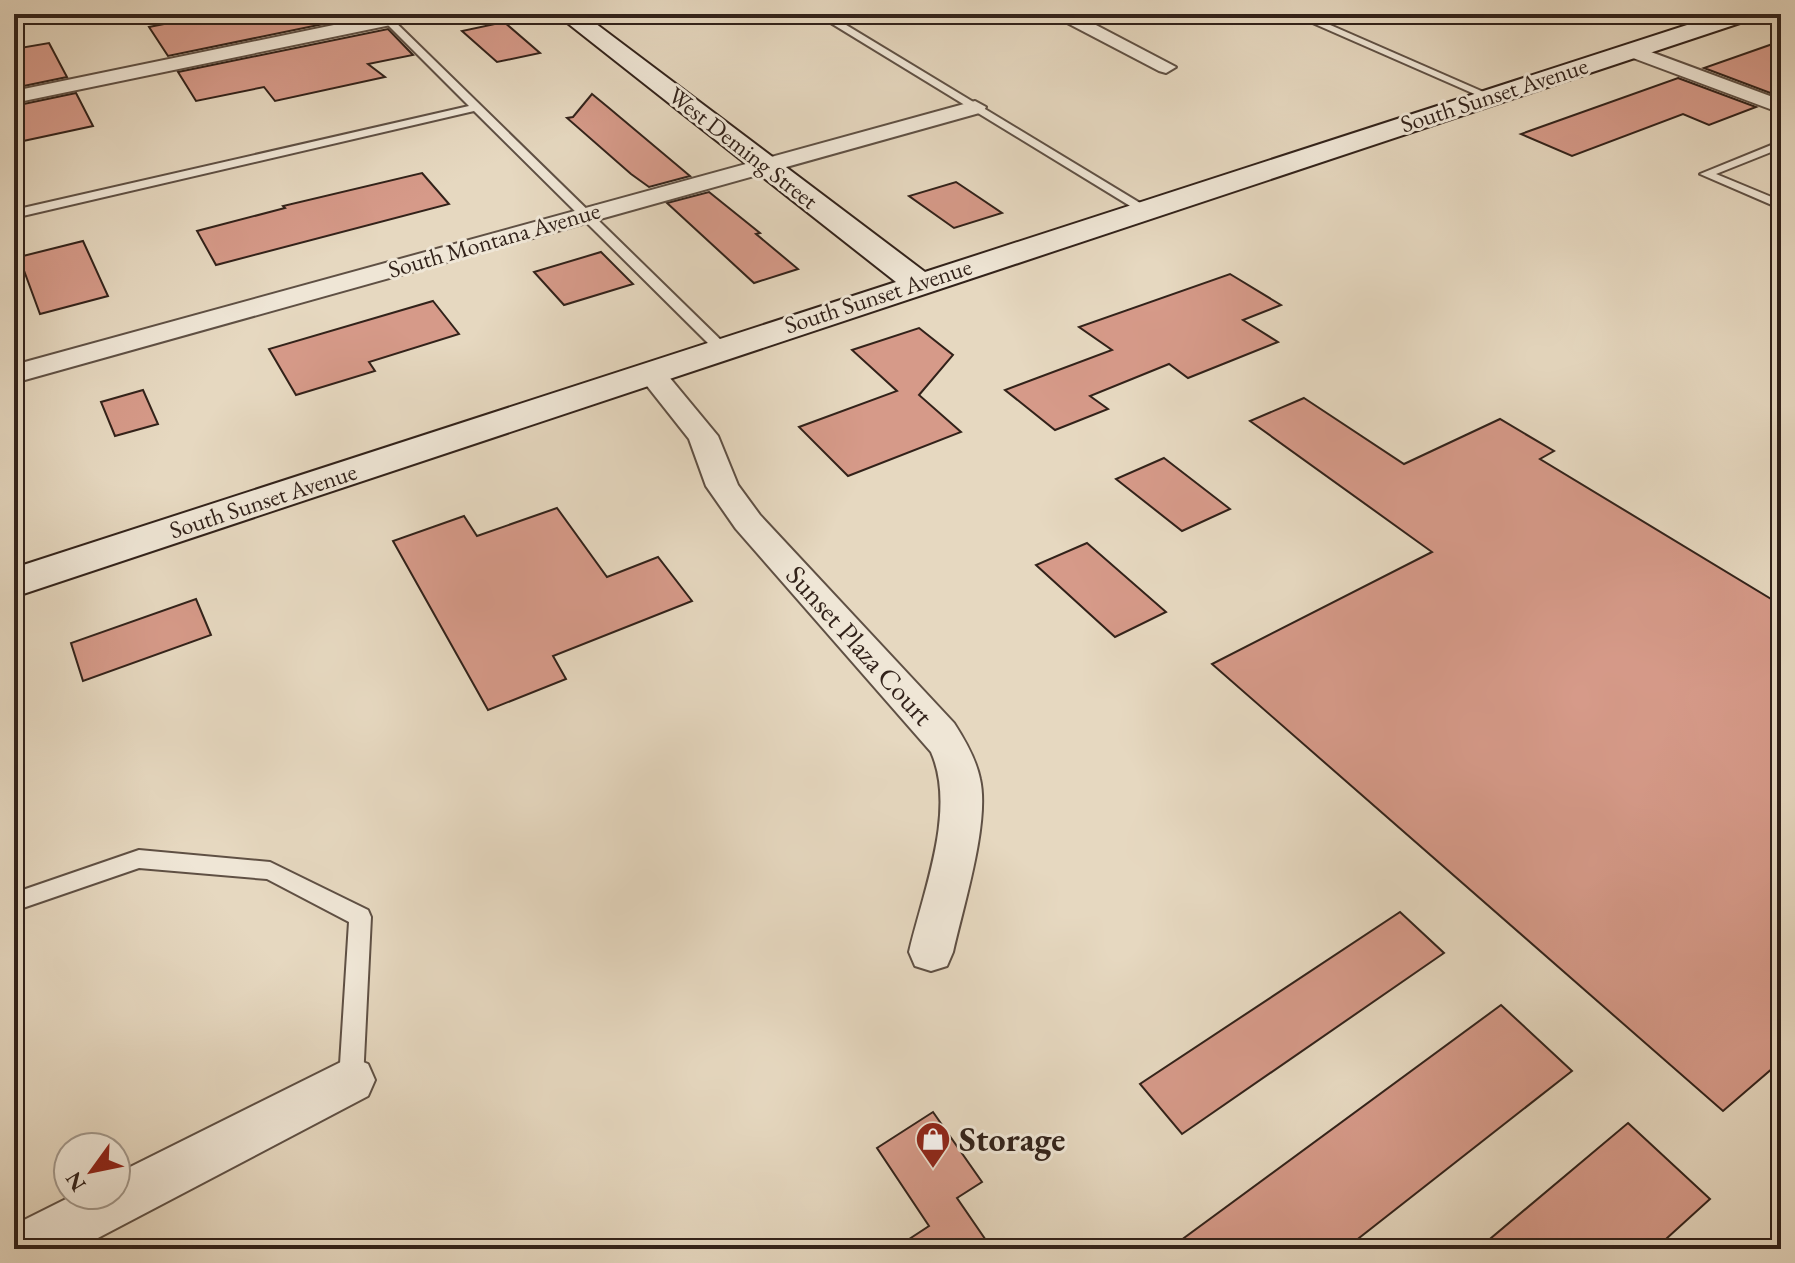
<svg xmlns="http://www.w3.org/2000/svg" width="1795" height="1263" viewBox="0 0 1795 1263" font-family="'EB Garamond',serif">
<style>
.building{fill:#d69a89;stroke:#32221a;stroke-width:2}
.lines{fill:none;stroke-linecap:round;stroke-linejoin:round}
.lane-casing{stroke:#5f5044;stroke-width:4}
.street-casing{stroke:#5f5044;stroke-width:4}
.secondary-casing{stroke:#32221a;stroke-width:4}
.lane{fill:#efe6d6;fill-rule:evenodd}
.street{fill:#efe6d6;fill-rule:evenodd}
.secondary{fill:#efe6d6;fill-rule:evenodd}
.labels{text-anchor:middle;stroke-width:6;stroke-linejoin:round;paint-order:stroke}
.far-street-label{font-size:24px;fill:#32221a;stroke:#efe6d6}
.street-label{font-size:28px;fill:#32221a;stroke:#efe6d6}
.near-poi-label{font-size:34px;font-weight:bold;fill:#32221a;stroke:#efe6d6;text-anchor:start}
</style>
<rect width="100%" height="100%" fill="#e6d8c0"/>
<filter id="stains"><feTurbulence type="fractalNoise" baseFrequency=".0025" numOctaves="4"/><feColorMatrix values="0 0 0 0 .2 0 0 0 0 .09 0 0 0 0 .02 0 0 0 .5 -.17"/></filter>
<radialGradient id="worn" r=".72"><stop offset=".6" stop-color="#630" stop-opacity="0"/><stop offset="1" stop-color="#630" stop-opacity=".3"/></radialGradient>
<!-- building -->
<g class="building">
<path d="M214,14H372L168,56L149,27Z"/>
<path d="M504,22L540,53L497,62L462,31Z"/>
<path d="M388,29L413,55L368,64L385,77L275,101L264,87L196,101L178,72Z"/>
<path d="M1781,41V97L1704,68Z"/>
<path d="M49,43L67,77L14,88V49Z"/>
<path d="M1678,78L1756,107L1709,125L1683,114L1572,156L1521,134Z"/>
<path d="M76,93L93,126L14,143V106Z"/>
<path d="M592,94L609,108L690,176L649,187L631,174L567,118L573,117Z"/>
<path d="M422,173L449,204L216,265L197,231L285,208L283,206Z"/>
<path d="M956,182L1002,213L954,228L909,196Z"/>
<path d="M709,192L760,233L756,234L798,269L754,283L667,203Z"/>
<path d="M83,241L108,296L40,314L19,257Z"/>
<path d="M601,252L633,284L564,305L534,272Z"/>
<path d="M1230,274L1281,305L1243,320L1278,342L1188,378L1169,364L1090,396L1108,409L1055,430L1005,390L1112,350L1079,327Z"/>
<path d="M433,301L459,334L369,362L375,371L296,395L269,349Z"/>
<path d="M919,328L953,355L919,395L961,432L848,476L799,427L897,391L852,350Z"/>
<path d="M143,390L158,424L115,436L101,402Z"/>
<path d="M1304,398L1404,464L1500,419L1554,451L1540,459L1781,605V1061L1723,1111L1212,664L1432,552L1250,421Z"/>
<path d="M1164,458L1230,509L1182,531L1116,479Z"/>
<path d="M557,508L607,577L658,557L692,601L553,656L566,679L488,710L393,541L464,516L477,536Z"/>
<path d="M1087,543L1166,612L1115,637L1036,565Z"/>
<path d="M196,599L211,635L83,681L71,643Z"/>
<path d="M1400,912L1444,953L1182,1134L1140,1084Z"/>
<path d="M1501,1005L1572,1071L1345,1249H1169Z"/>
<path d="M933,1112L982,1182L957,1198L992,1249H894L929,1226L877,1148Z"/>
<path d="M1628,1123L1710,1199L1655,1249H1478Z"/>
</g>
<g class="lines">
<!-- lane casing -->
<g class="lane-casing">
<g id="lane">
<path d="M377,14H387L726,345V351H716L474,111L14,218V210L469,106Z"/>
<path d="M816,14H828L1150,209L1140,212Z"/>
<path d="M1292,14H1305L1495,97L1486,99Z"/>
<path d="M1781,141V148L1716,174L1781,201V209L1700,174Z"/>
<path d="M139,850L270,862L368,910L371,917L363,1080L360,1088L351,1091L342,1088L339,1080L349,922L267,879L139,868L14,911V893Z"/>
</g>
</g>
<!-- street casing -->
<g class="street-casing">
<g id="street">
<path d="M387,14H425L415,20L14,103V91Z"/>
<path d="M1050,14H1075L1176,67L1166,73L1159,71Z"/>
<path d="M1632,45L1781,100V113L1625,55L1622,51L1625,47Z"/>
<path d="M975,101L986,107L983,112L14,383V365Z"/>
<path d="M650,363L660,366L718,436L738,485L760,515L954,723C965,740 976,759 980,779C990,822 963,907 953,952L947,966L931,971L915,966L909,952C923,892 957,810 931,752L736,529L706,486L689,439L636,372L640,366Z"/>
<path d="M351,1057L368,1064L375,1080L368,1096L77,1249H14V1225L74,1195H116V1174Z"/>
</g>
</g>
<!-- secondary casing -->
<g class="secondary-casing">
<path id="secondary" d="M556,14H583L925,272L1721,14H1756L1752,19L14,597V568L896,282Z"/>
</g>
<!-- lane -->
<use href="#lane" class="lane"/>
<!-- street -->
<use href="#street" class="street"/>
<!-- secondary -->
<use href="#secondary" class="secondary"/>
</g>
<!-- icons -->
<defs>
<g id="shop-pin" transform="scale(1.8)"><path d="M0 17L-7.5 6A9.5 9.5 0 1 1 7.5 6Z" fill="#8f2418" stroke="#efe6d6"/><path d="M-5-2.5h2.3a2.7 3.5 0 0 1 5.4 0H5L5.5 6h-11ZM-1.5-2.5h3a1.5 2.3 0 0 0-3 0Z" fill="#fff"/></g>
</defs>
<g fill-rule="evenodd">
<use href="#shop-pin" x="933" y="1139"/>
</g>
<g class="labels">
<!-- far-street labels -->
<g class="far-street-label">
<text transform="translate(1494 95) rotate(-18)" y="8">South Sunset Avenue</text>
<text transform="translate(743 148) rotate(38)" y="8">West Deming Street</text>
<text transform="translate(494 240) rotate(-16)" y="8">South Montana Avenue</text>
<text transform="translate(878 296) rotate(-18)" y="8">South Sunset Avenue</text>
<text transform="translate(263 501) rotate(-18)" y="8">South Sunset Avenue</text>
</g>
<!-- street labels -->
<g class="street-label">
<text transform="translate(860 645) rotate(48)" y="10">Sunset Plaza Court</text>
</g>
<!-- near-poi labels -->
<g class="near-poi-label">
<text x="959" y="1151">Storage</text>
</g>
</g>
<!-- margin -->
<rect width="1795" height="1263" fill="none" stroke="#e6d8c0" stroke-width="48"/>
<rect x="16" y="16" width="1763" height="1231" fill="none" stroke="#32221a" stroke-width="4"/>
<rect x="24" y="24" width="1747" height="1215" fill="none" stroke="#32221a" stroke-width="2"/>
<!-- north arrow -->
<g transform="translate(92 1171) rotate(237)"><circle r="38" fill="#efe6d6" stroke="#a3988b" stroke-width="2"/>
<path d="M0-6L14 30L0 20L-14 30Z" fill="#8f2418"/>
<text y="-12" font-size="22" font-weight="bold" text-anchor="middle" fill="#32221a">N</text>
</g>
<rect width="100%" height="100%" filter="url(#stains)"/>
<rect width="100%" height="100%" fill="url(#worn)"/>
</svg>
